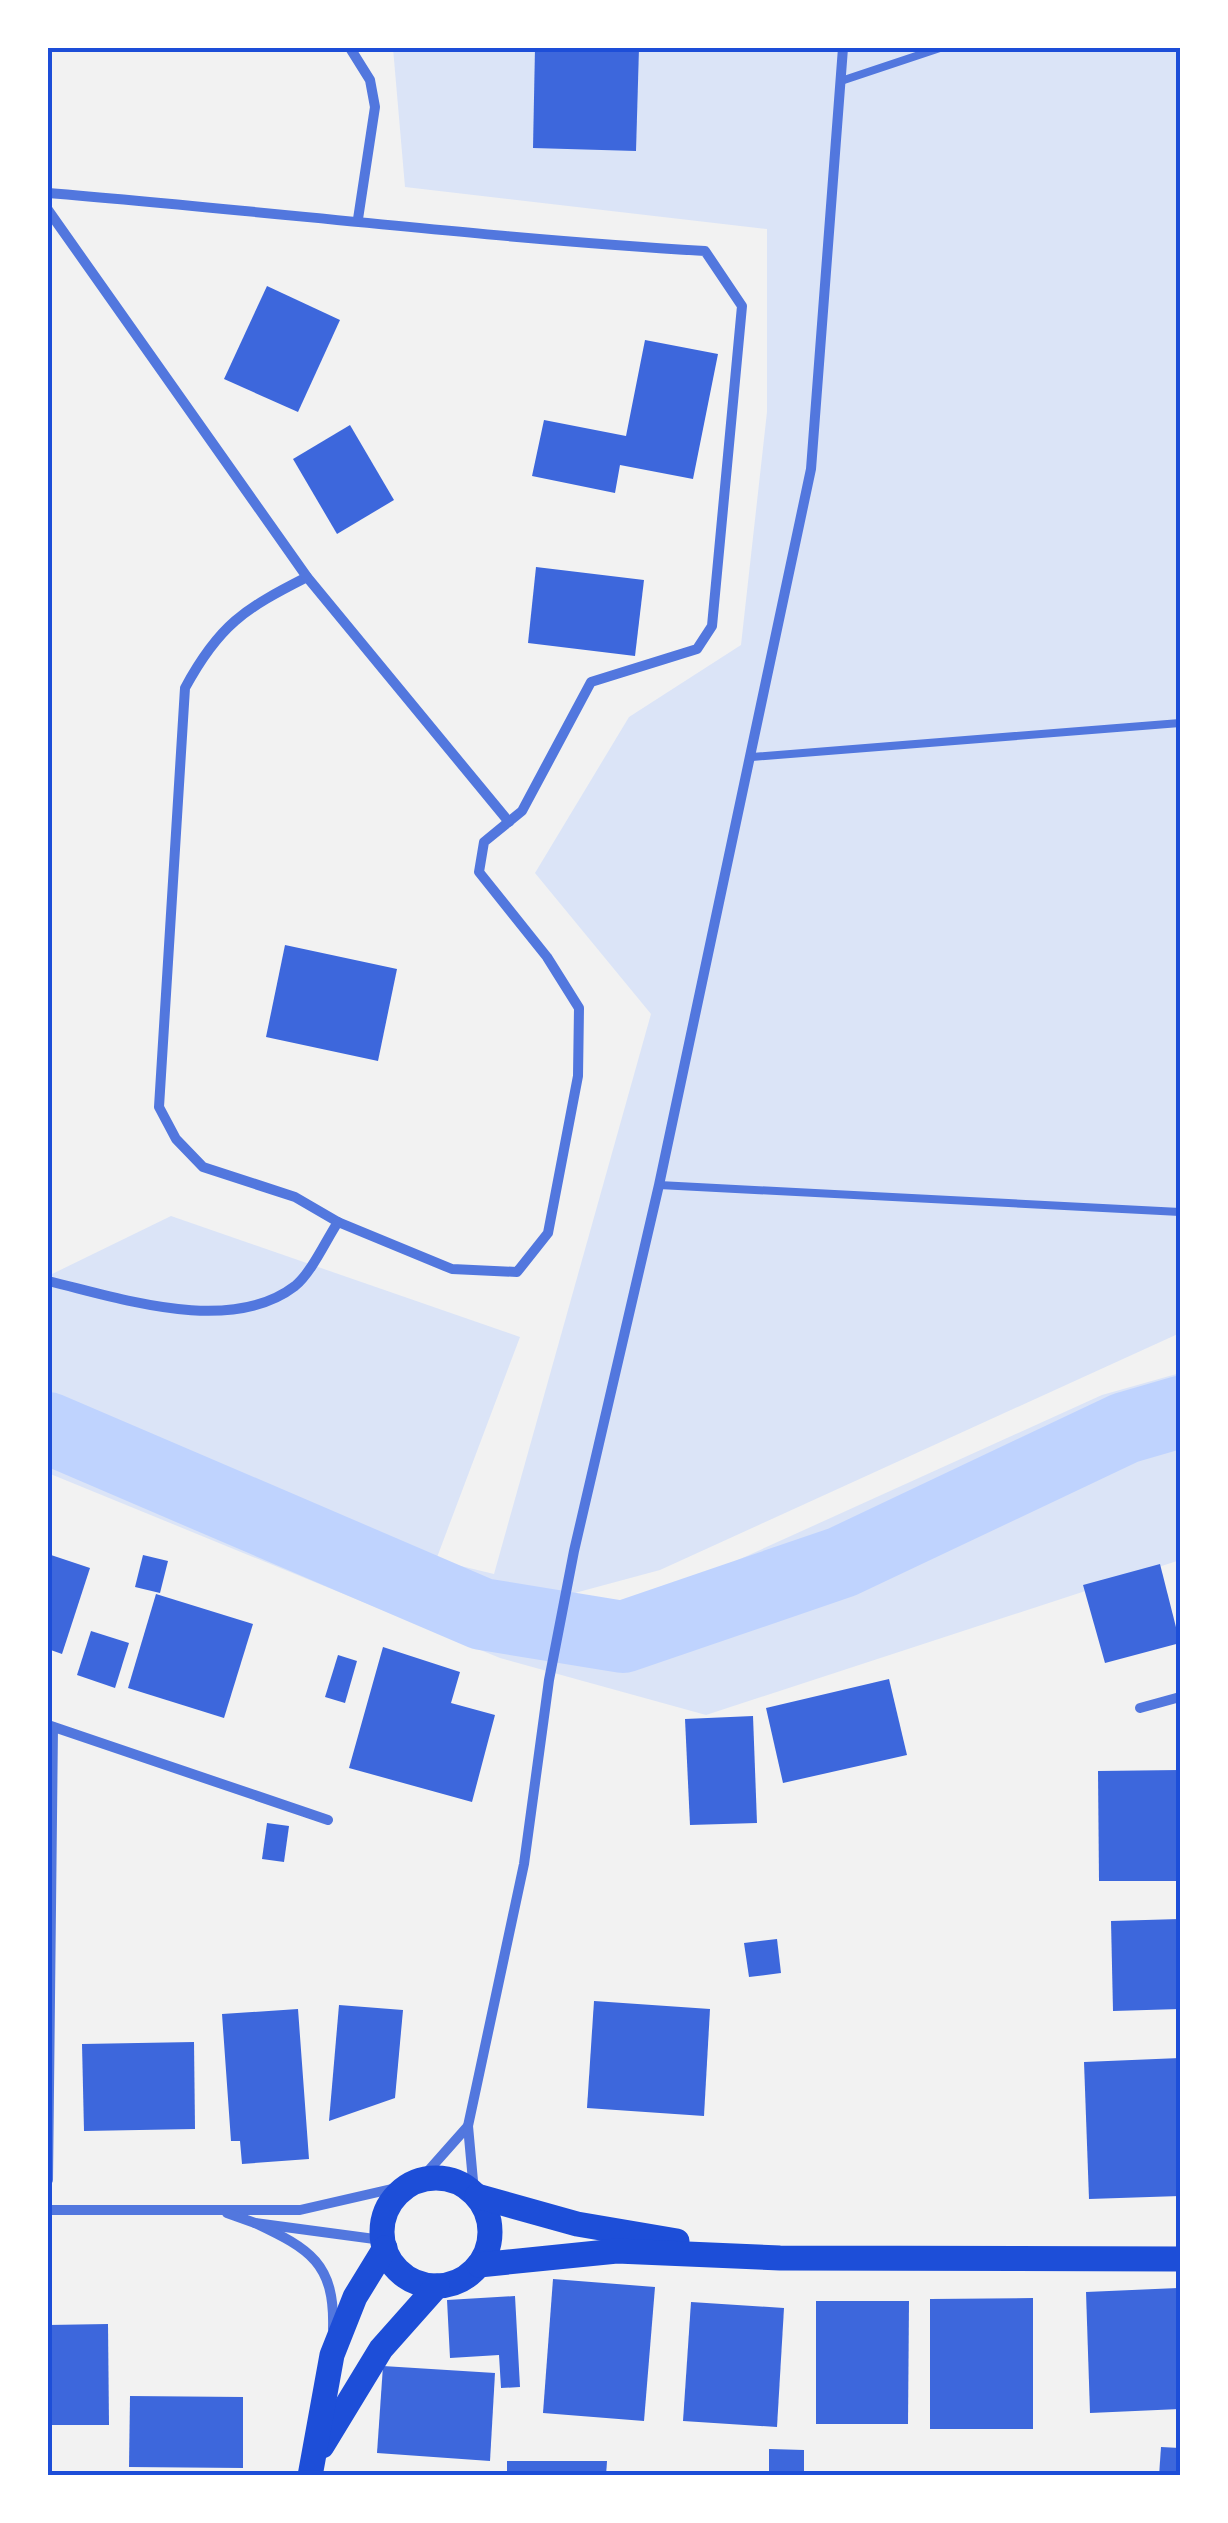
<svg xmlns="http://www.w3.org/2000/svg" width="1228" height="2523" viewBox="0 0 1228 2523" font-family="Roboto,sans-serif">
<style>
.green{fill:#dbe4f7}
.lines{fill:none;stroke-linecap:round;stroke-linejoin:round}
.river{stroke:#bfd3fe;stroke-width:72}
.building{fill:#3d67dc}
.service{stroke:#5277de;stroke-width:8}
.minor{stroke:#5277de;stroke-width:10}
.primary{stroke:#1d4ed8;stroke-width:25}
.neatline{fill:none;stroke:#1d4ed8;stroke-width:4}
</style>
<rect width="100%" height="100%" fill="#f2f2f2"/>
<!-- green -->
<path class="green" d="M393,48H1180V1333L660,1570L571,1594L619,1606L676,1588L1102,1395L1180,1373V1560L706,1715L500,1658L48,1473V1276L171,1216L520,1337L436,1560L494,1574L651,1014L535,873L629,717L741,645L767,412V229L405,187Z"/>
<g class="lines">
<!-- river -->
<path class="river" d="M48,1428L482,1614L623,1637L842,1562L1125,1428L1180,1412"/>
</g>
<!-- building -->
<g class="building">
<path d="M535,48H639L636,151L533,148Z"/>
<path d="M267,286L340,320L298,412L224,379Z"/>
<path d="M645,340L718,354L693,479L620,465L615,493L532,476L544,420L626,436Z"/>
<path d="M350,425L394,500L337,534L293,459Z"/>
<path d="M536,567L644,580L635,656L528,643Z"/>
<path d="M285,945L397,969L378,1061L266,1037Z"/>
<path d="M48,1554L90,1568L62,1654L48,1649Z"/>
<path d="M143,1555L168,1561L160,1593L135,1587Z"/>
<path d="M1160,1564L1180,1643L1105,1663L1083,1585Z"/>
<path d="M156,1594L253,1624L224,1718L128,1688Z"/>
<path d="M91,1631L129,1643L115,1688L77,1675Z"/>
<path d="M383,1647L460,1672L451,1703L495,1715L472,1802L349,1768Z"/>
<path d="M338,1655L357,1661L345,1703L325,1697Z"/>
<path d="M889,1679L907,1755L783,1783L766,1708Z"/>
<path d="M753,1716L757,1823L690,1825L685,1719Z"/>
<path d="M1180,1770V1881H1099L1098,1771Z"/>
<path d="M267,1823L289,1826L284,1862L262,1859Z"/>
<path d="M1180,1919V2009L1113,2011L1111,1921Z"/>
<path d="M777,1939L781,1973L749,1977L744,1943Z"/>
<path d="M594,2001L710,2009L704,2116L587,2108Z"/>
<path d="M339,2005L403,2010L395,2098L329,2121Z"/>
<path d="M298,2009L309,2159L242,2164L240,2141H231L222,2014Z"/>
<path d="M194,2042L195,2129L84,2131L82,2044Z"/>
<path d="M1180,2058V2196L1089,2199L1084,2062Z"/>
<path d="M553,2279L655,2287L644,2421L543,2413Z"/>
<path d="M1178,2288L1180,2409L1090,2413L1086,2292Z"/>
<path d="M515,2296L520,2387L501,2388L499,2355L450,2358L447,2300Z"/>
<path d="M1033,2298V2429H930V2299Z"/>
<path d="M816,2301H909L908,2424H816Z"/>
<path d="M691,2302L784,2308L777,2427L683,2421Z"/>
<path d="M108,2324L109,2425H48V2325Z"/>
<path d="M383,2366L495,2373L490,2461L377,2453Z"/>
<path d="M130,2396L243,2397V2468L129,2467Z"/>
<path d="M1161,2447L1180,2448V2476H1159Z"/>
<path d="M769,2449L804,2450V2476H769Z"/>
<path d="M507,2461H607L606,2476H507Z"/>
</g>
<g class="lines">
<!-- service -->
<g class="service">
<path d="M841,81L940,48"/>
<path d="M752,757L1180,723"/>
<path d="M659,1185L1180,1212"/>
</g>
<!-- minor -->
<g class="minor">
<path d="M350,48L370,80L375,107L358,219"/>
<path d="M48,193C267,211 486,238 705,251L742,306L712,626L697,649L591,682L522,811L484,842L479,872L547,957L579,1008L578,1076L548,1233L517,1272L452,1269L338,1222L295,1197L203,1167L176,1139L159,1107L185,688C219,625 244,609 307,577"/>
<path d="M48,210L307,577L509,822"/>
<path d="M48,1281C120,1298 230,1336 295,1286C312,1272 326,1240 338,1222"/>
<path d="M1140,1708L1180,1697"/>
<path d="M48,1725L328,1820"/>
<path d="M421,2179L468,2126"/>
<path d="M48,2180L53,1727"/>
<path d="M474,2192L468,2126L524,1864L549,1680L574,1551L659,1185L811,469L843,48"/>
<path d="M48,2210H300L409,2185"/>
<path d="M227,2213L255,2223L382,2240"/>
<path d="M255,2223C310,2249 335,2263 333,2329"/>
</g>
<!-- primary -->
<g class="primary">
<circle cx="436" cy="2232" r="54"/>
<path d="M477,2196L577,2224L677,2241"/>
<path d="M479,2265L617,2251L780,2258L1180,2259"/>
<path d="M322,2446L381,2349L437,2286"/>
<path d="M310,2476L332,2355L355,2297L385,2248"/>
</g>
</g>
<!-- border -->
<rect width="1228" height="2523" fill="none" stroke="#ffffff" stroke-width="100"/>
<rect x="50" y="50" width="1128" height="2423" class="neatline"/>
</svg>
